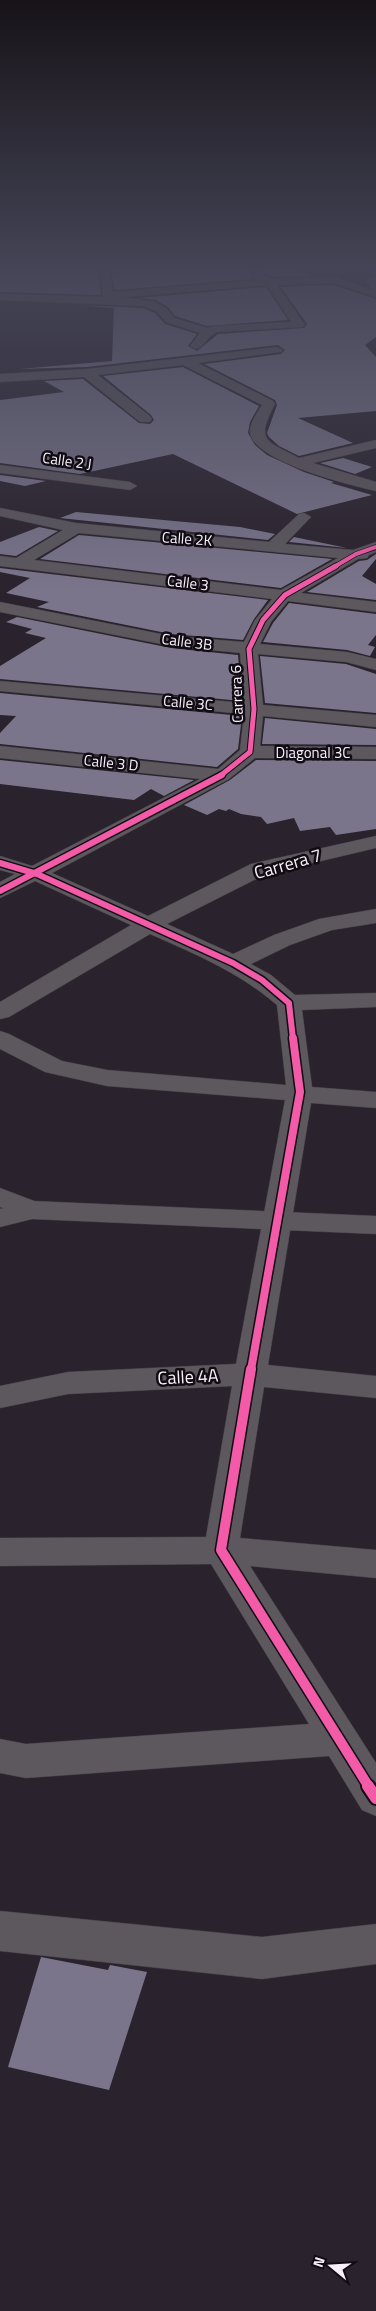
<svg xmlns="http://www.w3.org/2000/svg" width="376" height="2311" viewBox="0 0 376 2311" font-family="'Titillium Web',sans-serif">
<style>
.building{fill:#7a758b}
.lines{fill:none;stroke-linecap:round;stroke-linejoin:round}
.street-casing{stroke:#443e46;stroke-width:1}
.secondary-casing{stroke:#443e46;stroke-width:1}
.street{fill:#5d585e;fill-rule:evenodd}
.secondary{fill:#5d585e;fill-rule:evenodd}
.cycleway-far5-casing{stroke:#110c13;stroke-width:5.5}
.cycleway-far4-casing{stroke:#110c13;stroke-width:7}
.cycleway-far3-casing{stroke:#110c13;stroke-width:9}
.cycleway-far2-casing{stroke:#110c13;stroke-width:11}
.cycleway-far1-casing{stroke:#110c13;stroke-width:13}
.cycleway-casing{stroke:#110c13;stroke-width:16}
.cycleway-far5{stroke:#f35aa7;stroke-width:4}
.cycleway-far4{stroke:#f35aa7;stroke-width:5}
.cycleway-far3{stroke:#f35aa7;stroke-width:6}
.cycleway-far2{stroke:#f35aa7;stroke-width:8}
.cycleway-far1{stroke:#f35aa7;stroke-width:10}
.cycleway{stroke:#f35aa7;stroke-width:12}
.labels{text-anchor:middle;stroke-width:5;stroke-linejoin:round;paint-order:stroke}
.far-street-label{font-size:15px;fill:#f8effa;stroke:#110c13}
.street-label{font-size:18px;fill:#f8effa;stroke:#110c13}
</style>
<rect width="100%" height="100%" fill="#2a222c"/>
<!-- building -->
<g class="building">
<path d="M0,268H98L101,295L0,292Z"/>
<path d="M115,268H292L313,276L272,277L256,270L250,275L253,279L115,290L111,272Z"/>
<path d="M333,285L376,299V337L365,345L376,357V411L298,418L353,443L299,456L279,446L269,437L267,433L277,405L275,400L204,364L281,354L285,350L278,345L87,367L19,369L112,361L114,308L78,305L143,308L155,313L165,324L197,334L188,346L197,351L218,334L304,328L307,324L281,287Z"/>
<path d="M266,287L288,320L207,326L175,316L168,307L156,300L139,298Z"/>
<path d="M183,367L259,406L250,422L248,433L255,445L267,455L304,472L334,482L331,483L372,495L297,514L173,454L80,474L0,463V400L64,392L44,381L83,379L139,423L150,424L154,420L151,415L103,376Z"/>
<path d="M343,458L372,467L355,474L320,463Z"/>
<path d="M0,475L46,481L25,486L0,481Z"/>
<path d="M76,512L240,527L275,534L268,540L60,518Z"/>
<path d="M39,527L58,531L16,556L0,554V542Z"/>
<path d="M79,535L332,559L281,588L40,559Z"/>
<path d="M294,537L347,548L289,542Z"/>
<path d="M376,554V559L362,576L376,584V600L307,592L359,561L367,560Z"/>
<path d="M0,568L268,600L254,619L243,640L171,634L37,607L49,602L6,593L30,578L0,572Z"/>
<path d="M289,603L376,614V635L368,645L375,647L370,656L347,650L263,642L273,623Z"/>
<path d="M17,617L171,648L238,655L242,701L0,679V666L46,638L25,633L32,629L6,622Z"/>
<path d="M260,656L346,664L376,674V713L265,703Z"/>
<path d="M0,693L242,716L238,749L217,767L0,744V733L16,716L0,715Z"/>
<path d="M265,718L376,729V745L262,744Z"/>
<path d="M0,760L194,780L164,796L151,789L134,800L0,784Z"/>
<path d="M256,760L376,761V829L336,835L330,827L300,831L294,818L267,824L261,817L241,814L229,809L226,811L219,809L207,815L184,805L230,780Z"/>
<path d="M41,1957L108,1970L110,1965L147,1972L109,2090L8,2067Z"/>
</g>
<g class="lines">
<!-- street casing -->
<g class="street-casing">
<g id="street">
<path d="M100,268H113L109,271L113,292L258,280L252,275L257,272L272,279L333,277L376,291V297L333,283L277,285L305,325L303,327L217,332C207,336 205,347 196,349L190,346L200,333L166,322L156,311L143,306L0,300V294L103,297ZM267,285L291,322L215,326L207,328L174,318L167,309L155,302L124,297Z"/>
<path d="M277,347L283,350L281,352L198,363L273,401L275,404C255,442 266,440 299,458L376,440V448L313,463L376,482V491C350,485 255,462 250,433C249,424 257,413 262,405L183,365L98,375L150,416L152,419L150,422H140L84,377L0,382V374L87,369Z"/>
<path d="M0,465L130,482L137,486L130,490L0,473Z"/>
<path d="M0,508L76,523L269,542L299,514L304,513L311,517L285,544L353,550L376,542V552L369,555L367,558L358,559L301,593L376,602V612L288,601L271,622L260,644L347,652L376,659V670L346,662L258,654L263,705L376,715V727L263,716L260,746L376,747V759L255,758L229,779L52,873L148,916L251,864L376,836V848L266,874L167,924L233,954L274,935L319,919L376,909V923L332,930L290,945L251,964L271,975L295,995L376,993V1007L302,1010L312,1087L376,1092V1108L311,1103L268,1365L376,1376V1398L264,1387L240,1538L376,1550V1578L250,1566L376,1763V1816L362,1810L329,1756L26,1778L0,1773V1739L26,1744L309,1724L211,1564L0,1566V1538L206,1537L232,1386L68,1394L0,1408V1386L68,1372L236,1364L285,1100L107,1086L45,1072L0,1049V1031L9,1034L62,1061L107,1070L286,1085L277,1005C237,971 197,955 150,934L9,1017L0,1019V1002L131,925L35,881L0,898V882L15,874L0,870V856L32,866L200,779L0,758V746L218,769L240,750L244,714L0,691V681L244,703L240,653L171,646L0,612V602L171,636L244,642L255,620L272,599L0,566V556L16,558L63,530L0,516ZM79,533L338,558L281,590L34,560Z"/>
<path d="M0,1188L42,1204L46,1210L42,1216L32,1219L0,1207Z"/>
<path d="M0,1911L262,1937L376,1924V1964L262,1979L0,1951Z"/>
</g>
</g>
<!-- secondary casing -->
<g class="secondary-casing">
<g id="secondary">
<path d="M376,276V291L372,290L366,281Z"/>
<path d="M32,1201L376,1216V1234L32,1219L0,1227V1209Z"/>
</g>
</g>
<!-- street -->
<use href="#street" class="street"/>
<!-- secondary -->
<use href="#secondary" class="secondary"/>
<!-- cycleway-far5 casing -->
<g class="cycleway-far5-casing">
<path id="cycleway-far5" d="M334,567L356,554L376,547"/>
</g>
<!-- cycleway-far4 casing -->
<g class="cycleway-far4-casing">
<path id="cycleway-far4" d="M220,776L250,752L254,709L249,649L263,620L285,595L336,566"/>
</g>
<!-- cycleway-far3 casing -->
<g class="cycleway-far3-casing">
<g id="cycleway-far3">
<path d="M0,863L37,874L233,963L262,980L289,1003L293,1039"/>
<path d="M0,891L222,775"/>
</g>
</g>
<!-- cycleway-far2 casing -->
<g class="cycleway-far2-casing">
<path id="cycleway-far2" d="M251,1370L300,1092L293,1038"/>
</g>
<!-- cycleway-far1 casing -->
<g class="cycleway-far1-casing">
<path id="cycleway-far1" d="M251,1369L221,1550L369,1787"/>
</g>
<!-- cycleway casing -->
<g class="cycleway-casing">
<path id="cycleway" d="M368,1786L376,1798"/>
</g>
<!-- cycleway-far5 -->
<use href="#cycleway-far5" class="cycleway-far5"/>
<!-- cycleway-far4 -->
<use href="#cycleway-far4" class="cycleway-far4"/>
<!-- cycleway-far3 -->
<use href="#cycleway-far3" class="cycleway-far3"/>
<!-- cycleway-far2 -->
<use href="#cycleway-far2" class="cycleway-far2"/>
<!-- cycleway-far1 -->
<use href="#cycleway-far1" class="cycleway-far1"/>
<!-- cycleway -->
<use href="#cycleway" class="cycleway"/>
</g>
<!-- sky -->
<linearGradient id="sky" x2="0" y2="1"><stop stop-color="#171318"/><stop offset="0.45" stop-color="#444456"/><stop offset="1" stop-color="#444456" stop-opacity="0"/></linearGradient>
<rect width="376" height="592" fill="url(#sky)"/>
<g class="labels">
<!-- far-street labels -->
<g class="far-street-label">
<text transform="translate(67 461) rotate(8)" y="5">Calle 2 J</text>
<text transform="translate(187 539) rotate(4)" y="5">Calle 2K</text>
<text transform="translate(188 583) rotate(7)" y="5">Calle 3</text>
<text transform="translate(187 642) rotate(7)" y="5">Calle 3B</text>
<text transform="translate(237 694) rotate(-92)" y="5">Carrera 6</text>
<text transform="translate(188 703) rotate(5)" y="5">Calle 3C</text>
<text x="313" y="758">Diagonal 3C</text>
<text transform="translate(111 763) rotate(6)" y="5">Calle 3 D</text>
</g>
<!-- street labels -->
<g class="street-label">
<text transform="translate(288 864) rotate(-16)" y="6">Carrera 7</text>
<text transform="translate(188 1377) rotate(-3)" y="6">Calle 4A</text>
</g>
</g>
<!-- north arrow -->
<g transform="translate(331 2266) rotate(288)" stroke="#110c13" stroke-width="4" paint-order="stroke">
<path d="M0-4L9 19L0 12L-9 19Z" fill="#f8effa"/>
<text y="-8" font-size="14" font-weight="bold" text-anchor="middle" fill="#f8effa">N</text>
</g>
</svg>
